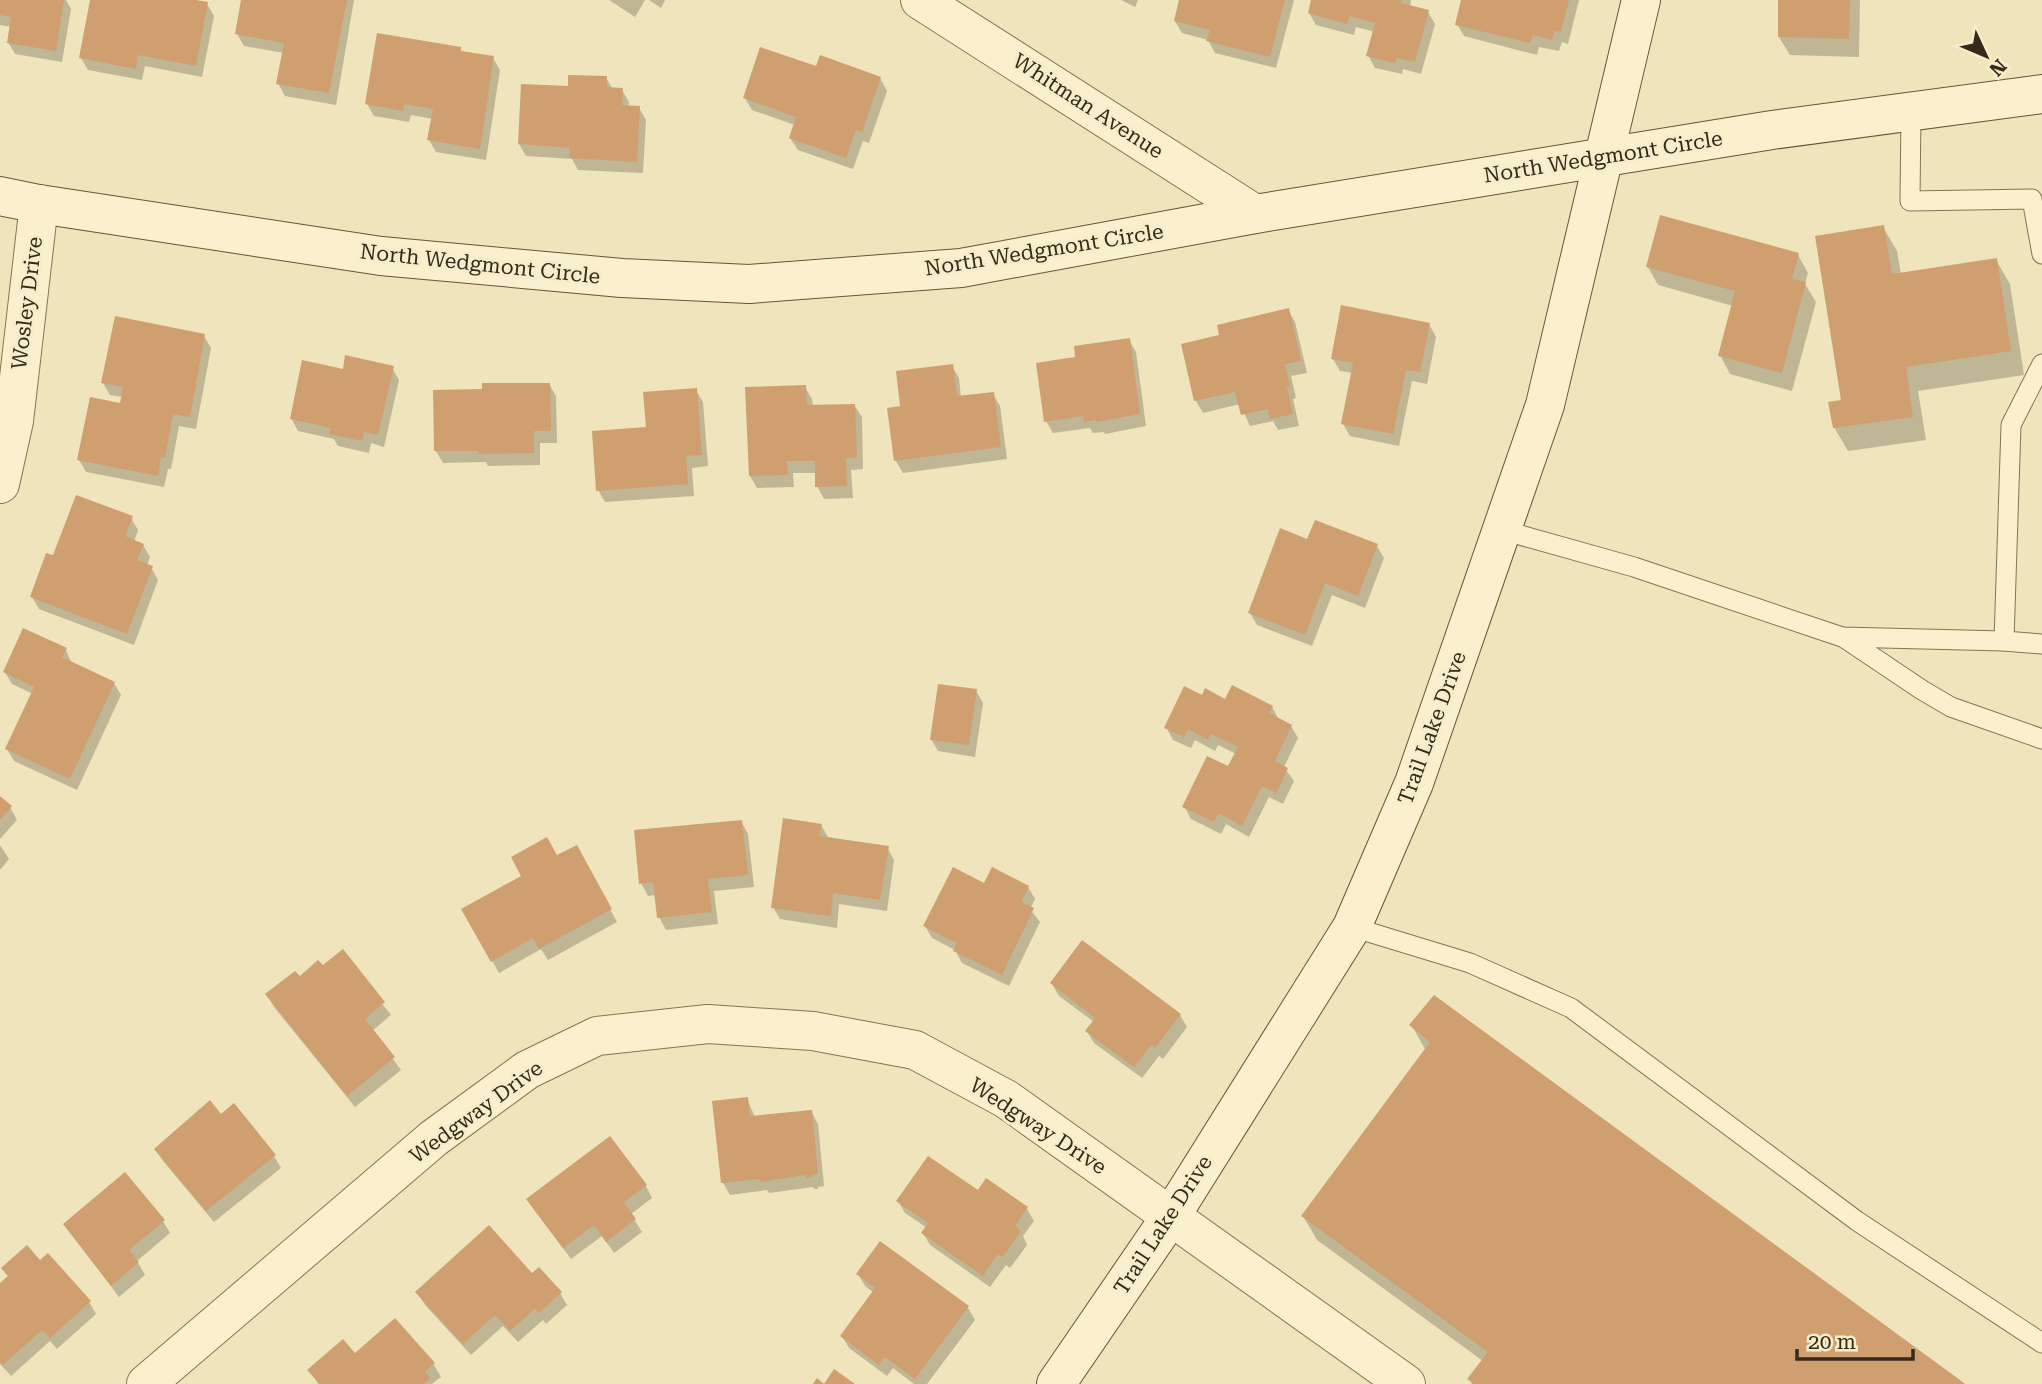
<svg xmlns="http://www.w3.org/2000/svg" width="2042" height="1384" viewBox="0 0 2042 1384" font-family="'Roboto Serif',serif">
<style>
.shadow{fill:#0003}
.building{fill:#cf9f6f}
.lines{fill:none;stroke-linecap:round;stroke-linejoin:round}
.lane-casing{stroke:#867354;stroke-width:21}
.street-casing{stroke:#867354;stroke-width:40}
.secondary-casing{stroke:#685438;stroke-width:40}
.lane{stroke:#faf0ce;stroke-width:19}
.street{stroke:#faf0ce;stroke-width:38}
.secondary{stroke:#faf0ce;stroke-width:38}
.labels{text-anchor:middle;stroke-width:6;stroke-linejoin:round;paint-order:stroke}
.street-label{font-size:21px;fill:#34291a;stroke:#f6edca}
</style>
<rect width="100%" height="100%" fill="#efe4bb"/>
<!-- shadow -->
<g class="shadow">
<path d="M0,0H66L71,9L62,62L15,54L8,42L11,27L0,25Z"/>
<path d="M91,0H187L207,4L214,16L202,77L145,66L142,80L88,70L81,58Z"/>
<path d="M243,0H354L336,105L285,96L278,83L284,53L244,46L237,34Z"/>
<path d="M609,0H645L635,17Z"/>
<path d="M649,0H665L661,8Z"/>
<path d="M1121,0H1138L1135,7Z"/>
<path d="M1181,0H1294L1276,68L1215,53L1208,40L1182,33L1175,21Z"/>
<path d="M1313,0H1411L1410,7L1428,12L1435,24L1421,74L1403,69L1402,74L1375,68L1368,55L1375,32L1356,27L1354,35L1316,25L1309,13Z"/>
<path d="M1462,0H1579L1568,44L1562,42L1559,51L1539,47L1537,55L1464,36L1457,24Z"/>
<path d="M1780,0H1860L1859,57L1790,55L1779,37Z"/>
<path d="M460,49L463,53L493,58L500,70L486,160L436,152L429,140L433,119L411,115L409,122L374,116L367,104Z"/>
<path d="M817,69L880,78L887,91L869,143L863,141L853,169L798,150L790,138L795,125L752,110L745,98Z"/>
<path d="M606,78L613,89L622,90L629,102L628,107L639,108L646,120L643,173L578,170L572,159L526,156L519,144Z"/>
<path d="M1883,227L1897,251L1901,275L1996,260L2010,284L2024,375L1918,391L1926,440L1848,451L1834,427Z"/>
<path d="M1798,255L1808,273L1805,284L1816,302L1792,391L1730,374L1720,355L1733,306L1658,285L1648,267Z"/>
<path d="M1288,310L1295,322L1307,373L1291,376L1296,398L1293,399L1299,426L1278,430L1273,421L1250,426L1240,404L1203,413L1196,401L1183,345L1221,336Z"/>
<path d="M1429,324L1436,337L1427,384L1412,381L1399,446L1350,436L1343,424L1353,373L1340,371L1333,359Z"/>
<path d="M204,336L211,348L196,429L179,426L171,469H168L164,487L86,472L79,460L121,405L123,397L110,395L103,383Z"/>
<path d="M1129,340L1136,352L1146,426L1105,434L1104,432L1093,433L1090,428L1053,433L1046,421L1077,359Z"/>
<path d="M952,366L959,378L961,398L993,394L1000,406L1007,459L903,473L896,461L889,409L902,408Z"/>
<path d="M392,368L399,380L384,447L371,443L369,453L338,446L334,439L298,431L291,418L344,371Z"/>
<path d="M549,384L556,396L557,443H540V465L488,466L486,462L443,463L436,451L484,391Z"/>
<path d="M805,387L812,399L813,407L854,405L862,417L863,469L851,470L853,498L824,499L817,486V473H793L794,487L757,488L750,476Z"/>
<path d="M696,390L703,402L708,466L692,468L694,496L605,502L598,490L648,429Z"/>
<path d="M131,518L138,530L134,542L143,545L150,557L147,566L151,567L158,580L134,645L39,609L32,597Z"/>
<path d="M1308,541L1377,546L1384,558L1365,608L1332,595L1312,646L1257,625L1250,613Z"/>
<path d="M66,650L72,664L114,683L121,695L77,790L14,761L7,749L33,694L12,684L5,672Z"/>
<path d="M976,691L983,703L975,757L938,751L931,739Z"/>
<path d="M1203,698L1272,707L1279,720L1291,726L1298,738L1284,767L1294,781L1283,804L1269,797L1249,837L1226,824L1221,834L1191,819L1184,806L1229,769L1236,754L1218,745L1215,751L1195,740L1191,748L1173,740L1166,727Z"/>
<path d="M0,798L10,807L17,820L0,839Z"/>
<path d="M741,821L748,834L754,887L714,891L718,924L666,930L659,917L656,895L648,896L641,883Z"/>
<path d="M821,825L828,837L887,847L894,860L887,911L839,904L837,928L780,919L773,907Z"/>
<path d="M0,845L9,859L0,870Z"/>
<path d="M576,847L617,922L548,960L541,949L499,973L464,909Z"/>
<path d="M984,885L1028,887L1035,899L1030,909L1040,922L1009,986L962,963L955,950L932,938L925,926Z"/>
<path d="M342,952L391,1015L372,1031L401,1070L355,1107L274,1007L267,995L323,967Z"/>
<path d="M1052,984L1180,1015L1187,1027L1163,1059L1159,1056L1142,1078L1094,1043L1087,1031L1094,1022L1059,996Z"/>
<path d="M1412,1026L1962,1384H1472L1469,1379L1483,1361L1317,1240L1303,1216L1426,1051Z"/>
<path d="M747,1099L755,1117L811,1111L818,1124L824,1186L818,1187V1189H814L813,1187L769,1193L767,1190L730,1195L723,1183Z"/>
<path d="M221,1116L274,1156L281,1168L214,1222L163,1161L156,1149Z"/>
<path d="M124,1175L163,1221L170,1233L137,1261L145,1275L119,1297L65,1225Z"/>
<path d="M986,1180L1027,1209L1034,1221L1023,1236L1027,1245L1010,1268L1006,1265L990,1287L930,1245L923,1233L927,1228L905,1213L898,1201L978,1192Z"/>
<path d="M646,1186L652,1198L631,1214L642,1232L614,1253L602,1236L571,1259L535,1211Z"/>
<path d="M880,1243L968,1308L975,1320L927,1384H914L893,1368L887,1376L849,1348L842,1336L874,1293L865,1286L858,1274Z"/>
<path d="M40,1262L89,1302L96,1314L57,1349L50,1341L11,1376L0,1364V1286L9,1278L3,1269Z"/>
<path d="M532,1275L560,1293L567,1305L546,1324L543,1320L518,1342L503,1326L471,1355L425,1305L418,1293Z"/>
<path d="M394,1320L434,1365L441,1377L432,1384H318L310,1370L355,1355Z"/>
</g>
<!-- building -->
<g class="building">
<path d="M0,0H64L56,51L7,43L11,17L0,15Z"/>
<path d="M90,0H196L208,2L196,66L138,55L136,69L79,58Z"/>
<path d="M241,0H347L329,93L276,84L284,43L235,34Z"/>
<path d="M1179,0H1285L1270,57L1206,41L1210,30L1174,21Z"/>
<path d="M1311,0H1402L1401,3L1429,10L1415,62L1397,58L1395,63L1366,56L1375,23L1350,16L1347,24L1308,13Z"/>
<path d="M1461,0H1569L1561,32L1555,31L1552,40L1533,35L1530,43L1455,25Z"/>
<path d="M1778,0H1850L1849,39L1778,37Z"/>
<path d="M377,33L461,47V51L494,56L480,149L427,140L433,109L404,104L403,111L365,104Z"/>
<path d="M760,47L816,66L820,55L881,77L862,132L856,130L846,158L789,138L796,117L743,98Z"/>
<path d="M568,75L607,76V87L623,88L622,105L640,106L637,162L569,158L570,148L518,144L521,84L568,86Z"/>
<path d="M1660,215L1799,253L1792,279L1806,282L1782,373L1718,356L1735,291L1646,267Z"/>
<path d="M1884,225L1892,274L1997,258L2011,351L1906,367L1913,417L1833,428L1828,402L1841,400L1815,236Z"/>
<path d="M1341,305L1430,323L1420,372L1406,370L1393,434L1341,424L1353,363L1331,359Z"/>
<path d="M1289,308L1301,361L1285,364L1290,386L1287,387L1293,414L1270,419L1268,409L1241,415L1235,392L1194,401L1181,344L1219,335L1217,325Z"/>
<path d="M115,316L205,334L190,417L173,414L165,458L161,457L158,476L77,460L90,397L120,403L123,387L101,383Z"/>
<path d="M1130,338L1140,414L1096,422V420L1084,422L1083,416L1044,422L1036,363L1075,357L1074,346Z"/>
<path d="M345,355L394,366L378,435L364,432L362,441L329,434L331,428L290,419L302,360L343,369Z"/>
<path d="M953,364L957,396L994,392L1001,447L894,461L887,408L900,406L896,371Z"/>
<path d="M482,383H550L551,431H534V453L479,454V451H434L433,390L482,389Z"/>
<path d="M806,385L807,405L855,404L857,457L846,458L847,486L815,487V461H787L788,475L749,476L745,387Z"/>
<path d="M697,388L702,455L686,456L688,484L596,491L592,431L646,427L643,392Z"/>
<path d="M76,495L133,516L125,536L144,544L137,560L153,566L127,634L30,597L46,553L53,555Z"/>
<path d="M1315,520L1378,544L1358,596L1325,583L1305,635L1248,613L1280,528L1307,539Z"/>
<path d="M23,628L67,648L62,657L115,682L70,779L5,749L34,687L3,672Z"/>
<path d="M938,684L977,689L969,745L930,740Z"/>
<path d="M1232,685L1273,706L1269,713L1292,725L1275,761L1288,768L1276,793L1262,786L1242,826L1219,813L1214,822L1182,807L1207,756L1228,766L1238,747L1211,734L1208,740L1188,729L1184,737L1164,728L1184,686L1202,695L1205,688L1225,699Z"/>
<path d="M0,796L12,806L0,820Z"/>
<path d="M783,818L822,824L819,836L889,846L880,900L833,893L831,916L771,908Z"/>
<path d="M742,820L748,875L708,879L712,912L657,918L653,882L639,884L634,830Z"/>
<path d="M547,837L557,855L577,845L612,909L539,949L533,938L491,962L461,909L521,876L511,857Z"/>
<path d="M953,867L984,883L992,867L1029,886L1021,902L1034,908L1002,975L953,951L957,943L923,926Z"/>
<path d="M1082,940L1181,1014L1155,1048L1151,1045L1134,1067L1085,1031L1095,1018L1050,983Z"/>
<path d="M343,949L385,1002L365,1019L395,1057L347,1096L265,994L295,971L300,976L318,960L323,965Z"/>
<path d="M1434,995L1960,1380L1965,1384H1474L1467,1379L1488,1352L1301,1216L1430,1042L1409,1025Z"/>
<path d="M748,1097L750,1116L812,1110L818,1174L812,1175V1177L806,1178L805,1175L761,1182L760,1179L721,1183L712,1101Z"/>
<path d="M210,1100L221,1114L234,1103L276,1155L206,1211L154,1149Z"/>
<path d="M610,1136L647,1185L624,1202L636,1219L606,1242L594,1225L563,1248L526,1199Z"/>
<path d="M928,1156L978,1190L986,1178L1028,1207L1015,1226L1021,1231L1003,1257L998,1254L983,1276L921,1233L928,1223L896,1201Z"/>
<path d="M125,1172L165,1220L129,1250L139,1262L111,1286L63,1224Z"/>
<path d="M489,1225L532,1273L539,1267L562,1292L539,1313L535,1309L510,1331L495,1315L463,1344L415,1292Z"/>
<path d="M880,1241L969,1306L915,1379L885,1357L879,1365L840,1336L875,1288L856,1274Z"/>
<path d="M27,1245L40,1260L48,1253L91,1301L50,1338L42,1330L3,1365L0,1362V1283L8,1276L1,1268Z"/>
<path d="M395,1318L435,1363L425,1372L430,1378L423,1384H320L307,1370L343,1339L355,1353Z"/>
<path d="M834,1369L855,1384H813L817,1378L824,1384Z"/>
</g>
<g class="lines">
<!-- lane casing -->
<g class="lane-casing">
<g id="lane">
<path d="M1911,112L1910,201L2032,199L2042,254"/>
<path d="M1502,530L1634,567L1842,637L2004,641L2042,644"/>
<path d="M1843,637L1922,690L1951,707L2042,739"/>
<path d="M2004,641L2011,425L2042,364"/>
<path d="M1352,927L1470,963L1571,1008L1857,1221L2042,1343"/>
</g>
</g>
<!-- street casing -->
<g class="street-casing">
<g id="street">
<path d="M920,0L1255,214"/>
<path d="M0,484L14,421L39,204"/>
<path d="M146,1384L434,1138L527,1070L597,1036L708,1024L813,1031L915,1050L1006,1099L1406,1384"/>
</g>
</g>
<!-- secondary casing -->
<g class="secondary-casing">
<g id="secondary">
<path d="M0,196L39,204L381,256L622,278L749,284L961,268L1255,214L1772,130L2042,94"/>
<path d="M1056,1384L1171,1216L1352,927L1414,783L1545,405L1641,0"/>
</g>
</g>
<!-- lane -->
<use href="#lane" class="lane"/>
<!-- street -->
<use href="#street" class="street"/>
<!-- secondary -->
<use href="#secondary" class="secondary"/>
</g>
<g class="labels">
<!-- street labels -->
<g class="street-label">
<text transform="translate(1088 106) rotate(33)" y="7">Whitman Avenue</text>
<text transform="translate(1603 157) rotate(-9)" y="7">North Wedgmont Circle</text>
<text transform="translate(1044 250) rotate(-9)" y="7">North Wedgmont Circle</text>
<text transform="translate(480 264) rotate(6)" y="7">North Wedgmont Circle</text>
<text transform="translate(27 303) rotate(-83)" y="7">Wosley Drive</text>
<text transform="translate(1432 728) rotate(-70)" y="7">Trail Lake Drive</text>
<text transform="translate(476 1112) rotate(-36)" y="7">Wedgway Drive</text>
<text transform="translate(1038 1126) rotate(33)" y="7">Wedgway Drive</text>
<text transform="translate(1163 1225) rotate(-57)" y="7">Trail Lake Drive</text>
</g>
</g>
<!-- north arrow -->
<g transform="translate(1986 56) rotate(134)" stroke="#f6edca" stroke-width="5" paint-order="stroke">
<path d="M0-5L12 26L0 18L-12 26Z" fill="#34291a"/>
<text y="-10" font-size="19" font-weight="bold" text-anchor="middle" fill="#34291a">N</text>
</g>
<!-- scale -->
<path d="M1797 1349v10h116v-10" fill="none" stroke="#34291a" stroke-width="3.5"/>
<text x="1808" y="1349" font-size="21" fill="#34291a" stroke="#f6edca" stroke-width="5" paint-order="stroke">20 m</text>
</svg>
